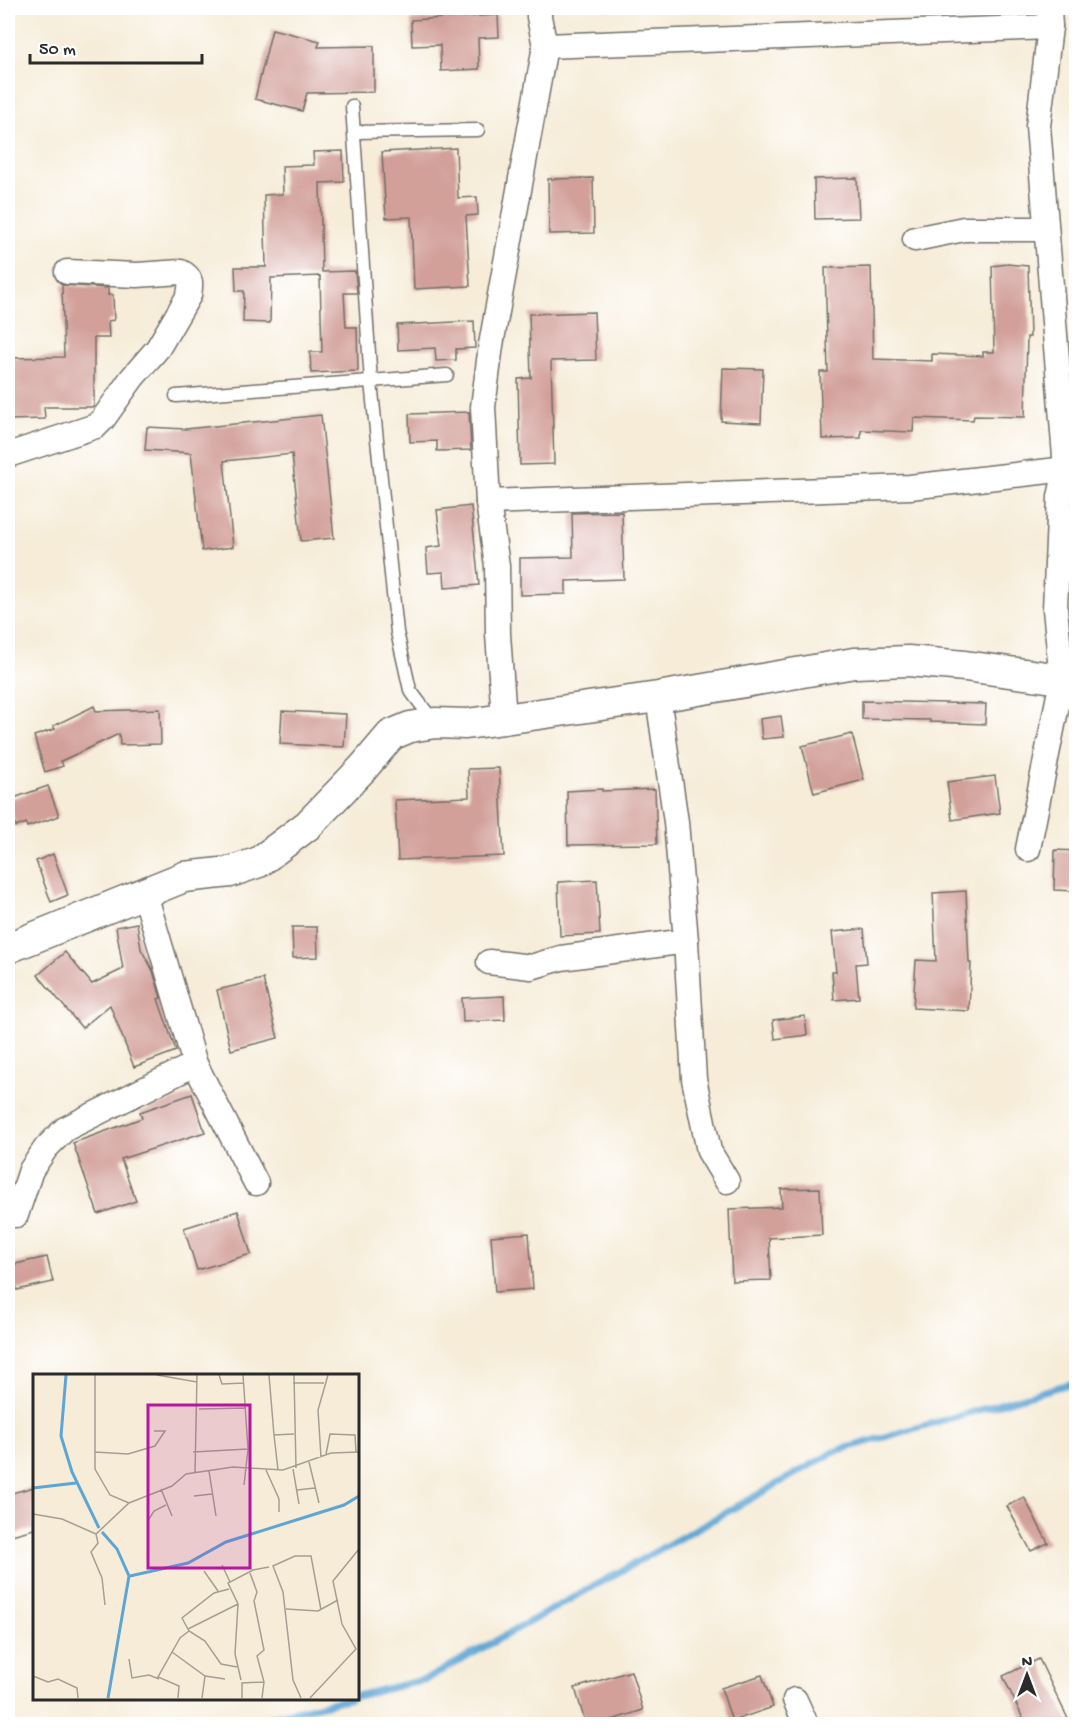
<svg xmlns="http://www.w3.org/2000/svg" width="1084" height="1732" viewBox="0 0 1084 1732" font-family="'Gochi Hand',sans-serif">
<style>
.lines{fill:none;stroke-linecap:round;stroke-linejoin:round}
.stream{stroke:#5da5d4;stroke-width:7}
.building{fill:#d29f99}
.service-casing{stroke:#726f68;stroke-width:15}
.minor-casing{stroke:#726f68;stroke-width:27}
.tertiary-casing{stroke:#726f68;stroke-width:33}
.service{stroke:#fff;stroke-width:12}
.minor{stroke:#fff;stroke-width:24}
.tertiary{stroke:#fff;stroke-width:30}
.inset-river{fill:none;stroke:#5da5d4;stroke-width:3}
.inset-road{fill:none;stroke:#a59f93;stroke-width:1.5}
.view{fill:#b5179e;fill-opacity:0.15;stroke:#b5179e;stroke-width:3}
.inset-edge{fill:none;stroke:#2b2b2b;stroke-width:3}
</style>
<rect width="100%" height="100%" fill="#fff"/>
<filter id="ink" filterUnits="userSpaceOnUse"><feTurbulence type="fractalNoise" baseFrequency=".0167" numOctaves="2"/><feDisplacementMap in="SourceGraphic" scale="12" xChannelSelector="R" yChannelSelector="G"/><feConvolveMatrix kernelMatrix="1 2 1 2 8 2 1 2 1" color-interpolation-filters="sRGB"/></filter>
<filter id="wash" filterUnits="userSpaceOnUse"><feTurbulence type="fractalNoise" baseFrequency=".008" numOctaves="4" result="noise"/><feDisplacementMap in="SourceGraphic" scale="24" xChannelSelector="R" yChannelSelector="G"/><feGaussianBlur stdDeviation="1.35" result="paint"/><feColorMatrix in="noise" values="0 0 0 0 0 0 0 0 0 0 0 0 0 0 0 0 0 1.4 0 .05"/><feComposite in="paint" operator="in"/></filter>
<g filter="url(#wash)">
<rect width="100%" height="100%" fill="#f6ecd8"/>
<g class="lines">
<!-- stream -->
<g class="stream">
<path d="M357,1696L427,1679L836,1451L1076,1382"/>
<path d="M242,1724L351,1698"/>
</g>
</g>
<g id="blocks">
<!-- building -->
<g class="building">
<path d="M498,15L499,37L478,38L479,69L441,71L440,45L412,46L411,20Z"/>
<path d="M272,29L320,41L318,47L374,46V92L307,93L302,111L255,99Z"/>
<path d="M456,148L458,198L477,197L478,215L466,216L470,286L414,289L411,217L386,218L382,152Z"/>
<path d="M343,151L344,182L320,183L322,272L355,271L357,293H344L346,327H357L358,371L311,373L310,352H322L320,276L271,278L270,323L243,322L244,291H236L235,267H266L264,195L283,194L282,166L314,165L313,152Z"/>
<path d="M593,178L594,233L549,234L548,179Z"/>
<path d="M857,178L859,218L815,219L814,179Z"/>
<path d="M1007,264L1028,266L1030,337H1027L1025,417L974,416L973,420L914,418L913,432L861,430V438L822,439L820,372H828L825,268L871,267L873,359L932,361V354L983,356V352H994L992,266Z"/>
<path d="M62,285L108,288V295H113L114,320L108,321L109,338H94V407H44L45,419L8,420V358L64,357Z"/>
<path d="M594,312L596,360L551,361L554,464L520,465L518,379L531,378L529,314Z"/>
<path d="M474,321L475,348L456,349V360L436,361L435,348L398,350L397,325Z"/>
<path d="M723,368L763,369L761,423L721,421Z"/>
<path d="M469,412L471,450L437,451V441L410,442L409,414Z"/>
<path d="M321,415L334,538L301,541L292,454L224,461L233,547L202,551L191,453L145,450L147,427L186,429Z"/>
<path d="M471,506L479,585L445,588L444,572L428,573L426,548L441,546L437,510Z"/>
<path d="M622,512L624,579L566,581V594L520,595V558L573,557L572,513Z"/>
<path d="M862,701L986,704L985,724L930,722V720L862,719Z"/>
<path d="M94,706L96,711L160,709L161,744L120,745L119,734L61,761L63,766L45,772L34,736L55,729L53,726Z"/>
<path d="M282,711L346,714L344,747L280,744Z"/>
<path d="M781,716L784,737L762,739L760,719Z"/>
<path d="M852,734L864,780L814,793L802,746Z"/>
<path d="M499,768L504,856L398,860L395,800L469,797L468,769Z"/>
<path d="M995,776L1000,813L952,820L947,782Z"/>
<path d="M48,786L59,816L27,827L26,823L16,827L8,800Z"/>
<path d="M602,789V791L655,789L657,844L568,845L567,791Z"/>
<path d="M1055,850L1077,851V891L1054,890Z"/>
<path d="M53,854L68,895L51,902L36,861Z"/>
<path d="M597,880L600,934L560,936L558,882Z"/>
<path d="M966,891L969,963H971L969,1011L913,1008L916,960L936,961L933,893Z"/>
<path d="M137,923L141,949L153,971L161,998L158,999L176,1051L134,1067L110,1005L82,1028L38,975L65,952L92,984L123,969L116,927Z"/>
<path d="M292,927H317L318,957L293,958Z"/>
<path d="M864,929L867,963L856,964L859,998L834,1000L832,972H836L832,932Z"/>
<path d="M263,979L278,1038L231,1050L217,990Z"/>
<path d="M504,996L505,1020L463,1022L462,998Z"/>
<path d="M805,1016L807,1035L775,1039L773,1020Z"/>
<path d="M192,1094L205,1132L121,1159L136,1201L98,1214L73,1143L142,1118L140,1112Z"/>
<path d="M820,1188L822,1235L769,1238L771,1280L732,1281L729,1209L782,1207L781,1189Z"/>
<path d="M238,1211L251,1254L197,1270L184,1228Z"/>
<path d="M529,1233L533,1289L495,1292L491,1236Z"/>
<path d="M47,1257L53,1282L17,1290L11,1265Z"/>
<path d="M34,1487V1529L8,1536V1494Z"/>
<path d="M1024,1497L1048,1543L1031,1551L1007,1506Z"/>
<path d="M1039,1659L1071,1725H1026L1003,1676Z"/>
<path d="M631,1671L643,1710L596,1725H586L575,1688Z"/>
<path d="M762,1675L773,1707L732,1721L721,1688Z"/>
</g>
</g>
</g>
<g filter="url(#ink)">
<use href="#blocks" fill-opacity="0" stroke="#726f68" stroke-width="1.5"/>
<g class="lines">
<!-- service casing -->
<g class="service-casing">
<g id="service">
<path d="M352,106L371,382L397,632L410,690L434,722"/>
<path d="M354,132L478,130"/>
<path d="M176,396L447,375"/>
</g>
</g>
<!-- minor casing -->
<g class="minor-casing">
<g id="minor">
<path d="M545,46L1050,27"/>
<path d="M915,239L964,229H1046"/>
<path d="M8,455L96,426L103,419L132,378L158,348L189,295C191,284 192,277 181,272L137,275L67,272"/>
<path d="M488,502L910,487L1066,469"/>
<path d="M658,697L676,822L686,941L694,1079L709,1151L727,1181"/>
<path d="M504,719L498,634L497,566L488,502L483,407L491,345L545,46L539,17V8"/>
<path d="M1028,849L1062,680L1055,609L1060,497L1066,469L1038,126L1050,27L1049,8"/>
<path d="M145,894L195,1064L256,1183"/>
<path d="M489,962L531,967L561,958L686,941"/>
<path d="M16,1215L31,1170L46,1148L65,1129L195,1064"/>
<path d="M795,1700L806,1724"/>
</g>
</g>
<!-- tertiary casing -->
<g class="tertiary-casing">
<path id="tertiary" d="M8,948L184,877L230,872L259,862L308,825L363,768L391,735L410,727L435,723L466,724L504,719L658,697L854,663L908,661L965,666L1076,681"/>
</g>
<!-- service -->
<use href="#service" class="service"/>
<!-- minor -->
<use href="#minor" class="minor"/>
<!-- tertiary -->
<use href="#tertiary" class="tertiary"/>
</g>
</g>
<!-- overview -->
<g transform="translate(33 1374)">
<rect width="326" height="326" fill="#f6ecd8"/>
<path class="inset-river" d="M33,1L28,62L39,98L66,154M0,114L43,109M69,158L84,175L96,202L75,324M97,202L155,189L193,168L311,131L326,122"/>
<path class="inset-road" d="M62,1V95L77,121L96,129M124,1L164,8M186,1L189,10L211,9M210,1L215,75L211,111M236,1L241,61M261,1L263,94M260,9H291M166,35L213,34M62,78L95,80L122,72L132,57H121M160,78L215,75M293,80L297,60L322,61L323,78M288,83L285,36L295,1M276,88L286,129M260,95L266,130M233,96L246,125V138M245,96L241,61L261,60M176,97L183,142M162,99L164,1M128,115L139,142M264,116L282,114M161,122L179,120M0,140L29,145L63,160L96,129L139,112L153,100L200,93L250,96L298,79L326,78M116,145L121,137L133,131M63,160L65,169L58,178L69,204L72,231M189,191L197,208M171,197L185,217M217,199L224,218L221,227L231,276L224,282L231,308L229,324M196,215L181,219L149,244L156,257L172,267L188,290L204,293M253,235L285,237L305,226M155,255L205,230M139,278L172,302L192,305M96,285L99,304L116,301L126,305M0,302L15,308L25,305L44,314L45,324M208,306L202,280L205,230L195,209L220,196L236,193M145,324L146,312L125,303L147,264L156,257M169,324L172,302M209,324V309L231,308M268,324L260,306L250,218L240,192L262,182H278L288,236M277,324L323,275L309,250L300,207L326,175"/>
<path class="view" d="M115,31H217V194H115Z"/>
<rect width="326" height="326" class="inset-edge"/>
</g>
<!-- margin -->
<rect width="1084" height="1732" fill="none" stroke="#fff" stroke-width="30"/>
<!-- north arrow -->
<g transform="translate(1027 1675)" stroke="#ffffff" stroke-width="4.5" paint-order="stroke">
<path d="M0-4.5L10 22L0 15L-10 22Z" fill="#2b2b2b"/>
<text y="-9" font-size="16" font-weight="bold" text-anchor="middle" fill="#2b2b2b">N</text>
</g>
<!-- scale -->
<path d="M30 54v9h172v-9" fill="none" stroke="#2b2b2b" stroke-width="3"/>
<text x="39" y="54" font-size="18" fill="#2b2b2b" stroke="#ffffff" stroke-width="4.5" paint-order="stroke">50 m</text>
</svg>
